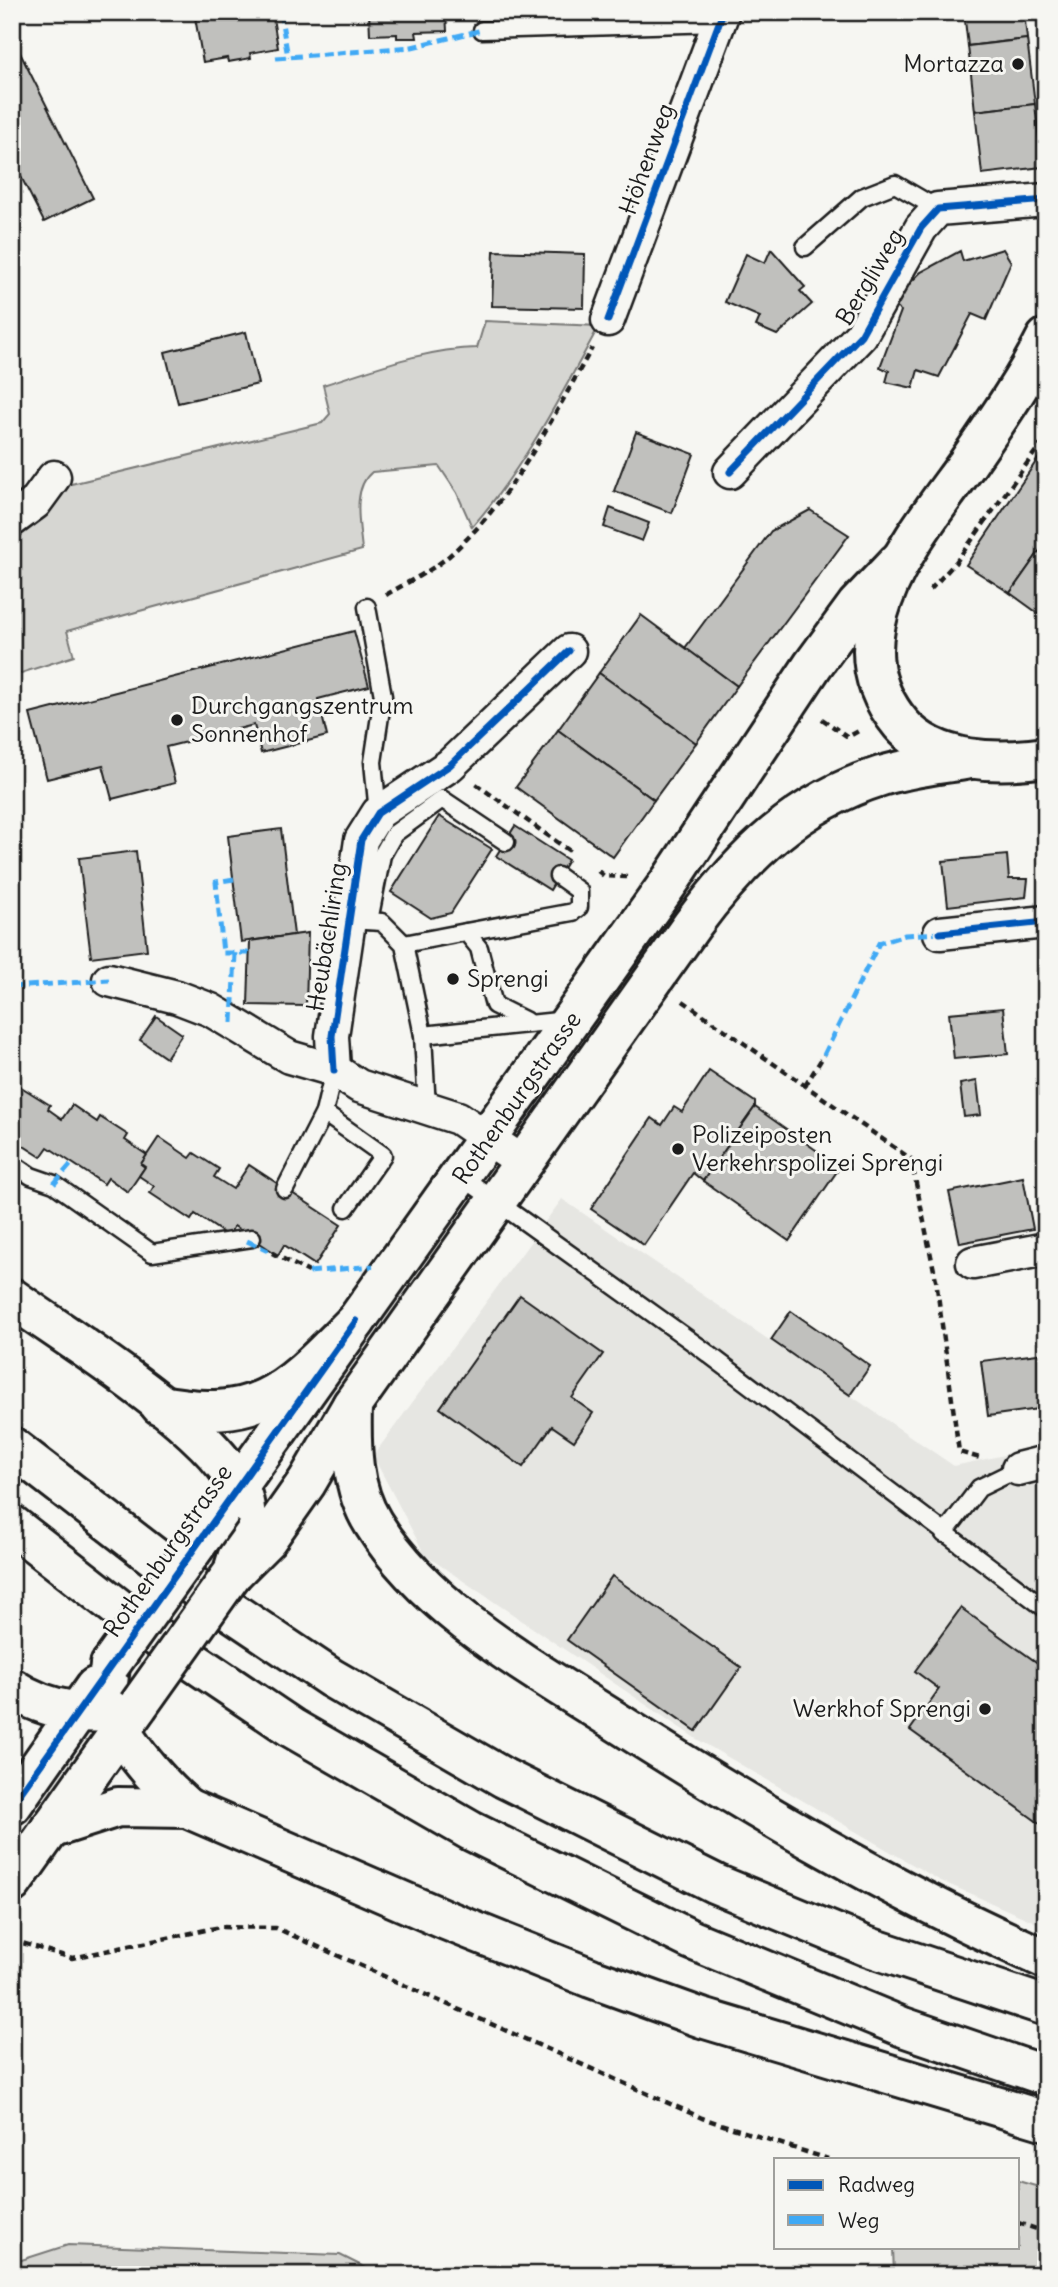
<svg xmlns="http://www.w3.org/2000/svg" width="1058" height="2287" viewBox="0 0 1058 2287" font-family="Delius,sans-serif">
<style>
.built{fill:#e6e6e2}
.green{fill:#d6d6d2;stroke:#797977;stroke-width:2}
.building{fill:#c0c0bd;stroke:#1c1c1c;stroke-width:2}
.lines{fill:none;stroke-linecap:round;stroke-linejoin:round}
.lane-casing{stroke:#1c1c1c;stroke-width:21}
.street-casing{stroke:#1c1c1c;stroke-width:37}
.secondary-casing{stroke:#1c1c1c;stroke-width:44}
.primary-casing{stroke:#1c1c1c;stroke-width:44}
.highway-casing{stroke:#1c1c1c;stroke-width:44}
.path{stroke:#1c1c1c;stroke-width:4.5;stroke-dasharray:7 5;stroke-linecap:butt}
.lane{stroke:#f6f6f2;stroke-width:16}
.street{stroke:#f6f6f2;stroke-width:32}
.secondary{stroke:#f6f6f2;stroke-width:38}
.primary{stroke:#f6f6f2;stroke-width:38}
.highway{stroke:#f6f6f2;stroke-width:38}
.secondary-bridge-casing{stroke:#1c1c1c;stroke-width:44;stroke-linecap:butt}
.secondary-bridge{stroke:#f6f6f2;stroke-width:38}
.quiet{stroke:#3fa9f5;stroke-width:5;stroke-dasharray:10 5;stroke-linecap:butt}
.cycleway-casing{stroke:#f6f6f2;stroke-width:11}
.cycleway{stroke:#0057b8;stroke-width:7}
.poi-dot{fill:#1c1c1c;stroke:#f6f6f2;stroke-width:2.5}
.labels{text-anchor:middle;stroke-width:6;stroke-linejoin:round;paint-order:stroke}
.poi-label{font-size:24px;fill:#1c1c1c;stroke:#f6f6f2;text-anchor:start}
.street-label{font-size:24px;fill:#1c1c1c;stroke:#f6f6f2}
</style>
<rect width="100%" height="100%" fill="#f6f6f2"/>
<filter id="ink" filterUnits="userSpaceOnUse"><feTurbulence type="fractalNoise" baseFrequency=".0143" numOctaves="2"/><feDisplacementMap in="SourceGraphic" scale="14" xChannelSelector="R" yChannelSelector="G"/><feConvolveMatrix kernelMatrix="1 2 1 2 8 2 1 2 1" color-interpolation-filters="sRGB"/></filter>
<g filter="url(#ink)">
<!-- built -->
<path class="built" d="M562,1199L954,1466L1046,1446V1927L939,1880L695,1738L425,1555L373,1456Z"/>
<!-- green -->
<g class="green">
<path d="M485,321L599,326C561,395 524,468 472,527L457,493L439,466L372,472C351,489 360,526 362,550L67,631L74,656L12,676V535L63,486L322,423L330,414L323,385C374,369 423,349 477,348Z"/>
<path d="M1018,2181L1046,2189V2275H894L893,2247H1018Z"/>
<path d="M68,2245L340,2255L380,2275H12V2263Z"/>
</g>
<!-- building -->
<g class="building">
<path d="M194,12H272L278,48L250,53L251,58L228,62L227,58L203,62Z"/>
<path d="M369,12H446L447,31L416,32L417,38H397V34L370,35Z"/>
<path d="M549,12H608V21H595V15L549,17Z"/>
<path d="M608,12H646L628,13L629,20L608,21Z"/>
<path d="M964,12H1024L1027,39L968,46Z"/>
<path d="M12,37L93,198L44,222L12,159Z"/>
<path d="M1027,39L1035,104L975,111L968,46Z"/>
<path d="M1035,104L1042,167L982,174L975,111Z"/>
<path d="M771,249L805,287L800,291L812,304L777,335L756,326L760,317L725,302L746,254L765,263Z"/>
<path d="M1003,249L1011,262L986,320L972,314L939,377L918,370L913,388L886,382L889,371L880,367L901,311L890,303L921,272L960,251L963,261Z"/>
<path d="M494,251L585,254L584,308L492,306Z"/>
<path d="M246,332L258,384L178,403L165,352Z"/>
<path d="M636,432L694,454L672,513L614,491Z"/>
<path d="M1046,447V542L1010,593L966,565Z"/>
<path d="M610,508L649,523L642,541L604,527Z"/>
<path d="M810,510L849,535L737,686L685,648L771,531Z"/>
<path d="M1046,542V619L1010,593Z"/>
<path d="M641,615L737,686L696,743L599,673Z"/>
<path d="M354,631L369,686L318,699L327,736L261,753L254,725L166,747L175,783L112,799L103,765L47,779L30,714Z"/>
<path d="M599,673L696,743L654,800L558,730Z"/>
<path d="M558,730L654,800L613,857L516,787Z"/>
<path d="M439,816L492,849L451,913L431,918L391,892Z"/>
<path d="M515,826L568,860L550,890L496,856Z"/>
<path d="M281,829L294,935L241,942L228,836Z"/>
<path d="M136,851L147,950L91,957L79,858Z"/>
<path d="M1007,855L1009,879H1028L1026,897L948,906L943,861Z"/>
<path d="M308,933L306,1006L248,1005L250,941Z"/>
<path d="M1003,1008L1008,1054L954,1059L949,1013Z"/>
<path d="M156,1016L182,1034L166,1058L140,1040Z"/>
<path d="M709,1071L755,1102V1107L703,1181L693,1173L644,1245L591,1209L652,1118L662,1125L674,1107L682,1112Z"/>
<path d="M977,1081L981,1115L964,1117L960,1084Z"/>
<path d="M18,1085L50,1105L48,1109L62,1119L72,1105L97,1122L100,1117L128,1135L125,1140L147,1155L141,1164L145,1167L128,1192L108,1178L104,1184L48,1147L41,1157L22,1145L17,1153L12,1150V1088L15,1090Z"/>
<path d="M755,1107L840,1167L789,1241L703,1181Z"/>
<path d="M159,1137L190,1158L194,1153L219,1169L214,1177L233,1189L249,1165L341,1225L315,1265L284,1245L278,1255L234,1226L228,1236L195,1214L191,1220L150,1193L154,1186L139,1176L145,1167L141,1164Z"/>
<path d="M1023,1177L1033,1229L960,1243L949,1192Z"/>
<path d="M520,1295L603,1354L572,1398L593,1413L574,1441L552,1426L523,1467L440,1408Z"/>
<path d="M791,1311L870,1366L850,1395L771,1340Z"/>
<path d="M1046,1353V1408L988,1416L981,1361Z"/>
<path d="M612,1576L741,1667L696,1731L567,1640Z"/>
<path d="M961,1608L1046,1669V1828L910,1730L939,1689L915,1671Z"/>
</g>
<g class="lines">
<!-- lane casing -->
<g class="lane-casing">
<g id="lane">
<path d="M482,30L719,23"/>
<path d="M805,247L862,197L895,184L938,209"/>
<path d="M367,607L383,696L373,762L378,813"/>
<path d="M349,920L382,922L404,944L423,1035L427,1109"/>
<path d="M369,921L382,855L394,834L442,799L506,842"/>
<path d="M466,932L573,912L579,907V891L558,876"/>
<path d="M404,944L466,932L479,948L494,1005L526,1021"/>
<path d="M423,1035L567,1020"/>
<path d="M324,1113L383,1155L346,1208"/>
<path d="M12,1163L31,1176L54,1184L152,1253L252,1238"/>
<path d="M461,1176L698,1346L1046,1609"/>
<path d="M285,1189L324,1113L334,1070"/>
<path d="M944,1534L979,1488L1018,1469"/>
</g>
</g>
<!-- street casing -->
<g class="street-casing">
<g id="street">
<path d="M608,320L723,12"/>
<path d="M730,472L861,335L921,228L938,209L1046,200"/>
<path d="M12,520L35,503L54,477"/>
<path d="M940,933L1046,922"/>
<path d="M109,980L177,997L211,1010L289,1057L334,1070L359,1086L458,1118L524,1163"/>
<path d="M334,1070L332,1036L361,840L378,813L450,765L569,651"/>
<path d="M973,1263L1046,1249"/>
<path d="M1018,1469L1046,1462"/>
</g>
</g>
<!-- secondary casing -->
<g class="secondary-casing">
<g id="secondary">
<path d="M222,1509L672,878L813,665L857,605L898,562"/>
<path d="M232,1574L267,1539L307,1482L352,1405L692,925C743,856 798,802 881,776C910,767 941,764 970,759"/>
<path d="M12,1805L95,1687"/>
<path d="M12,1883L138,1706"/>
</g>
</g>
<!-- primary casing -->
<g class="primary-casing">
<path id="primary" d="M1046,338C1024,382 995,423 967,464C915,536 828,637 901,724C935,764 999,764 1046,757"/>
</g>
<!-- highway casing -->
<g class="highway-casing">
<g id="highway">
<path d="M12,1298C69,1339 222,1432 242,1495C251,1521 240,1549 232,1574"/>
<path d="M160,1405C262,1424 289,1388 356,1321"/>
<path d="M352,1405C351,1445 351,1488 373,1523C427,1610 527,1665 612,1719C752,1808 893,1892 1046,1959"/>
<path d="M12,1447L180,1577L331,1678L504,1778L716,1884L866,1946L1046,2006"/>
<path d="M12,1525L145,1629L292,1728L471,1831L692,1940L903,2027L1046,2076"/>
<path d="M110,1665C109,1676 107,1687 108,1698C114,1735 160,1784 187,1808"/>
<path d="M12,1688C46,1711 95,1719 134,1707"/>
<path d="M50,1829L118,1807L187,1808L446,1920L591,1978L702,2018L1046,2121"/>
</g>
</g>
<!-- path -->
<g class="path">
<path d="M930,590L956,562L1046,437"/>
<path d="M386,595C407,582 432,571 450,555C513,499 551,420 592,348"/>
<path d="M822,719L848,737L862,729"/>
<path d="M476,784L571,852"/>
<path d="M598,871L604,876L627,877"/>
<path d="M683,1001L911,1159L936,1280L959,1452L980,1458"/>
<path d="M805,1086L824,1055"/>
<path d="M272,1253L309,1272"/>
<path d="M12,1940L72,1958L220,1927L276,1928L702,2118L828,2159"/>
<path d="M1018,2223L1046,2232"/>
</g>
<!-- lane -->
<use href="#lane" class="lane"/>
<!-- street -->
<use href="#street" class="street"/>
<!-- secondary -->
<use href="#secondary" class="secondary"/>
<!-- primary -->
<use href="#primary" class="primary"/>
<!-- highway -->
<use href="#highway" class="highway"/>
<!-- secondary-bridge casing -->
<g class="secondary-bridge-casing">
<g id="secondary-bridge">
<path d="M110,1665L222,1509"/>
<path d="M138,1706L232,1574"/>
</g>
</g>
<!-- secondary-bridge -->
<use href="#secondary-bridge" class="secondary-bridge"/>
<!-- quiet -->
<g class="quiet">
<path d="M280,12L288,57"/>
<path d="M276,58L412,47L482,30"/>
<path d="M234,879L216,882L223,953H235"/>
<path d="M12,987L109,980"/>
<path d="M232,1023L235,953H249"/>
<path d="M824,1055L879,943L905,935L940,933"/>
<path d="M54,1184L72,1163"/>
<path d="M247,1241L268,1251"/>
<path d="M309,1272L373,1266"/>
</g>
<!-- cycleway casing -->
<g class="cycleway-casing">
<g id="cycleway">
<path d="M608,320L723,12"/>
<path d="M730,472L861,335L921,228L938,209L1046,200"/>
<path d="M940,933L1046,922"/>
<path d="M334,1070L332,1036L361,840L378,813L450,765L569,651"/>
<path d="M12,1805L356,1321"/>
</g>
</g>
<!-- cycleway -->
<use href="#cycleway" class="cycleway"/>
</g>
</g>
<!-- markers -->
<g class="poi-dot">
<circle cx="1018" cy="64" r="7"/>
<circle cx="177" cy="720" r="7"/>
<circle cx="453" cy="979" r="7"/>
<circle cx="678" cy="1149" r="7"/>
<circle cx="985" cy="1709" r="7"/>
</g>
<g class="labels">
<!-- poi labels -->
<g class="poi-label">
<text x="1004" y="72" text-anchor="end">Mortazza</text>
<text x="191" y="714">Durchgangszentrum<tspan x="191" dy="28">Sonnenhof</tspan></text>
<text x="467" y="987">Sprengi</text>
<text x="692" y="1143">Polizeiposten<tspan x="692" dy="28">Verkehrspolizei Sprengi</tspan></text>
<text x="971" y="1717" text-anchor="end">Werkhof Sprengi</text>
</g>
<!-- street labels -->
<g class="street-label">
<text transform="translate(647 159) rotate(-70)" y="8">Höhenweg</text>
<text transform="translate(870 277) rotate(-59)" y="8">Bergliweg</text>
<text transform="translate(327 937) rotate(-81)" y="8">Heubächliring</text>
<text transform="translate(517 1098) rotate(-55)" y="8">Rothenburgstrasse</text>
<text transform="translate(168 1551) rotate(-55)" y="8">Rothenburgstrasse</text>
</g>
</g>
<!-- margin -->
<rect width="1058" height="2287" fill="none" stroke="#f6f6f2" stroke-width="42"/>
<rect x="21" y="21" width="1016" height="2245" fill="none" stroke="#1c1c1c" stroke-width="2.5" filter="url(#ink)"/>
<!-- legend -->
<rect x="774" y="2158" width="245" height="91" fill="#f6f6f2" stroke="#9f9f9c" stroke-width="2"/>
<rect x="788" y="2180" width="35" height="10" fill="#0057b8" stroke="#9f9f9c" stroke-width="2"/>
<text x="838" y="2192" font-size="21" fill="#1c1c1c">Radweg</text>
<rect x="788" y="2215" width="35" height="10" fill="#3fa9f5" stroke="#9f9f9c" stroke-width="2"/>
<text x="838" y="2228" font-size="21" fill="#1c1c1c">Weg</text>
</svg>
